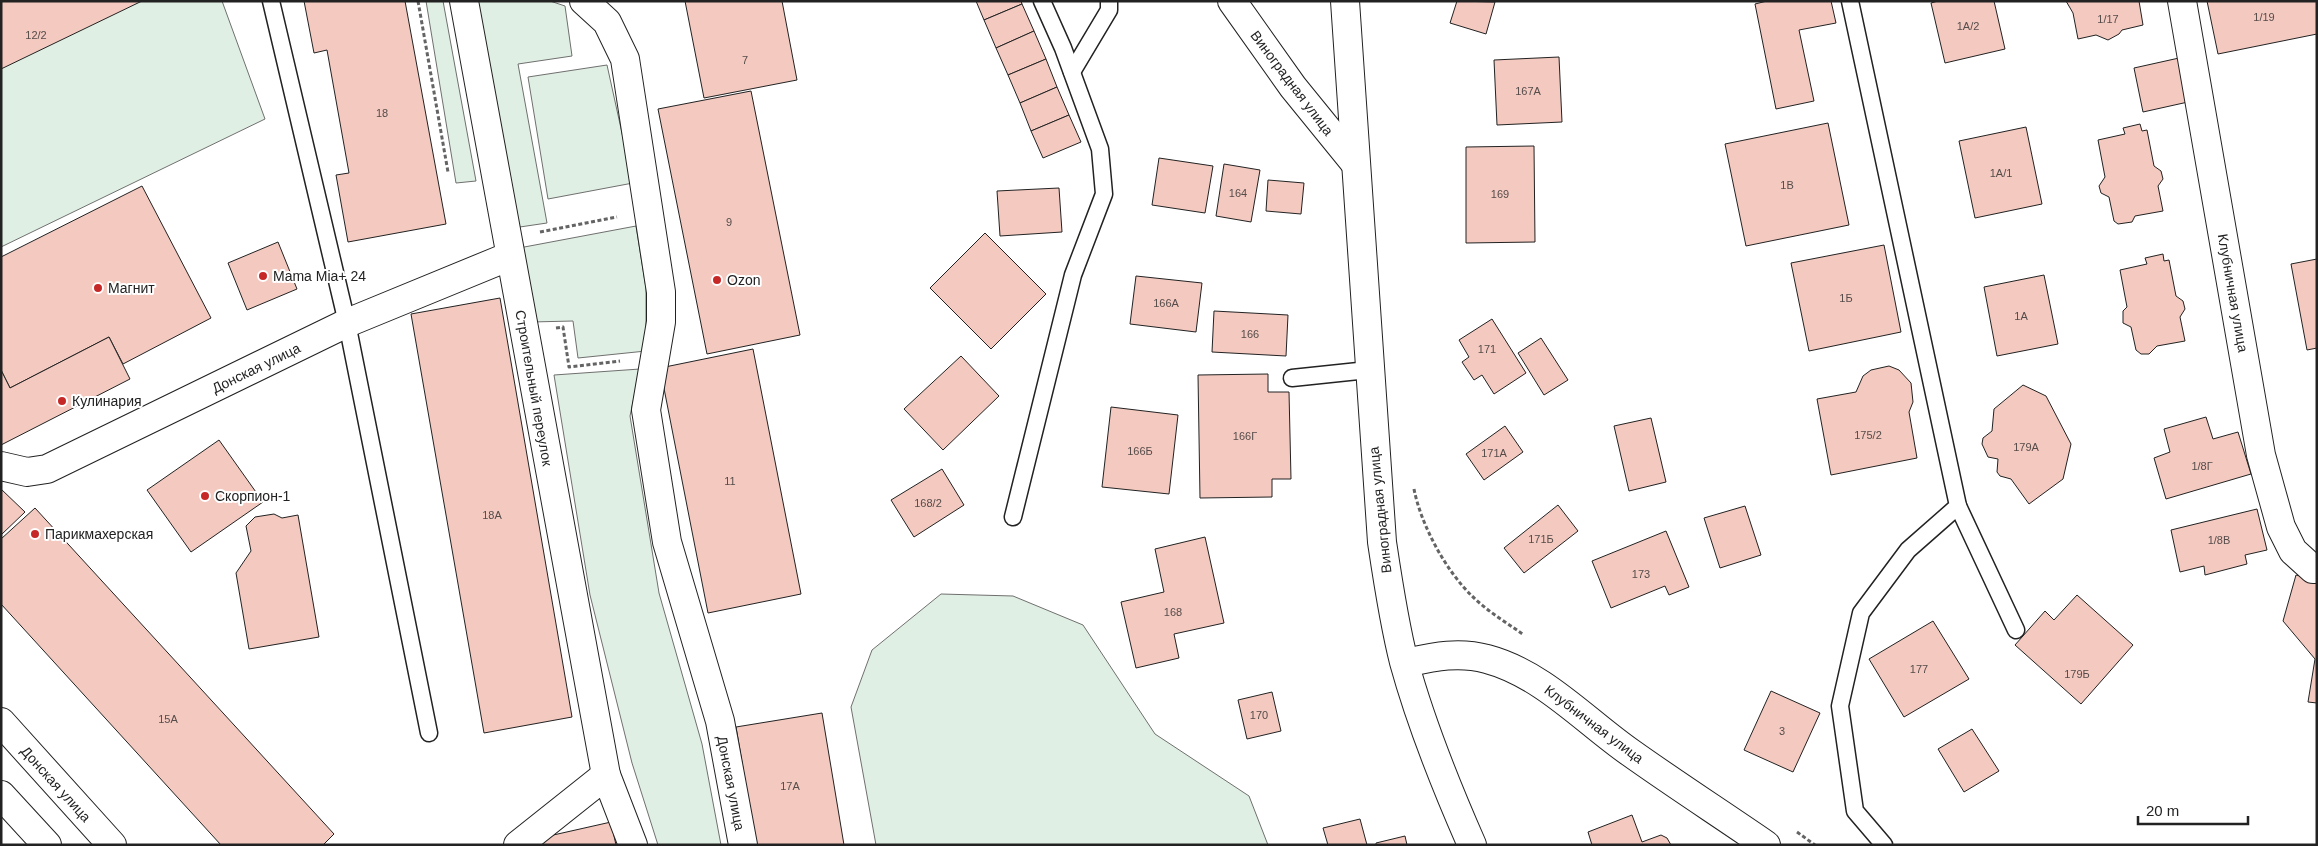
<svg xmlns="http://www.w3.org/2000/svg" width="2318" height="846" viewBox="0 0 2318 846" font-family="Arial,sans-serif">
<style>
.green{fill:#e0efe3;stroke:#6f6f6f}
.building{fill:#f3c9c0;stroke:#222}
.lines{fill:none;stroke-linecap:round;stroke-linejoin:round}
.lane-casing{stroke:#222;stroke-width:19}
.street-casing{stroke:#222;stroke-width:30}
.primary-casing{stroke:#222;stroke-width:30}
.path{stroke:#646464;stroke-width:3;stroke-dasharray:4 2.5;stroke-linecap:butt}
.lane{stroke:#fff;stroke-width:16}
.street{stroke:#fff;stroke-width:28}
.primary{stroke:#fff;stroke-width:28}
.poi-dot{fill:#c62828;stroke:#fff;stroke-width:2}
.labels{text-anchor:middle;stroke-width:4;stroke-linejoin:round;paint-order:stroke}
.number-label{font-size:11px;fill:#564c4a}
.street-label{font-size:14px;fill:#222;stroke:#fff}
.poi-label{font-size:14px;fill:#222;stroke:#fff;text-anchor:start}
</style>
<rect width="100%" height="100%" fill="#fff"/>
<!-- green -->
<g class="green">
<path d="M1,1H222L265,119L1,247Z"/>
<path d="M426,1H443L476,181L456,183Z"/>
<path d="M476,1H550L565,6L572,56L518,64L547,223L513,228Z"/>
<path d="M607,65L633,183L548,199L528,77Z"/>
<path d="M636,226L646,288V351L578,358L573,321L531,322L519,248Z"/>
<path d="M640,369L630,416L659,593L702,744L721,845H658L632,763L590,595L554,375Z"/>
<path d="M941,594L1013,596L1083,625L1155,734L1249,796L1268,845H876L851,707L872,650Z"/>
</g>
<!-- building -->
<g class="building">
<path d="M1,1H142L1,69Z"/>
<path d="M304,1H405L446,224L348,242L336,175L349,173L327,50L314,53Z"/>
<path d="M685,1H782L797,80L704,98Z"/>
<path d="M976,1H1021L1022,4L984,20Z"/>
<path d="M1457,1L1495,2L1486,34L1450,23Z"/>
<path d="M1767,1H1831L1836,23L1799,30L1814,101L1776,109L1755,4Z"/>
<path d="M1938,1H1994L2005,49L1945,63L1931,3Z"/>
<path d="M2066,1H2139L2143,25L2122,30L2119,34L2108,40L2096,35L2078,39L2073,13Z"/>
<path d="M2207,1H2317V34L2218,54Z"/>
<path d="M1022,4L1034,31L996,48L984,20Z"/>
<path d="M1034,31L1046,59L1008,75L996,48Z"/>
<path d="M1559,57L1562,122L1497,125L1494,60Z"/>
<path d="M2179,58L2188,102L2143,112L2134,68Z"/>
<path d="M1046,59L1057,87L1020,103L1008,75Z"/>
<path d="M1057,87L1069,115L1031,131L1020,103Z"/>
<path d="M751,91L800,335L707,354L658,109Z"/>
<path d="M1069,115L1081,142L1043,158L1031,131Z"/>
<path d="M1828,123L1849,225L1746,246L1725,144Z"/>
<path d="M2140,124L2142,131L2147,130L2154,166L2161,171L2163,179L2158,186L2163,211L2135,216L2132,222L2118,224L2114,221L2109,197L2101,193L2099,186L2105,177L2098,140L2125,134L2123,128Z"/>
<path d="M2026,127L2042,204L1975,218L1959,141Z"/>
<path d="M1534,146L1535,242L1466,243V147Z"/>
<path d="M1159,158L1213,166L1205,213L1152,205Z"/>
<path d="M1224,164L1260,170L1251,222L1216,216Z"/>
<path d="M1268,180L1304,183L1301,214L1266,211Z"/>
<path d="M142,186L211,318L123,364L109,337L10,388L1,370V257Z"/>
<path d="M1059,188L1062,232L1000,236L997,191Z"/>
<path d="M985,233L1046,294L991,349L930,288Z"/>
<path d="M278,242L297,289L247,310L228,263Z"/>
<path d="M1884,245L1901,332L1809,351L1791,263Z"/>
<path d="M2163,254L2164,261L2169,260L2176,296L2183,301L2185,309L2180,317L2185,341L2157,346L2149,354H2141L2136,350L2131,327L2123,323V311L2127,307L2120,270L2147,264L2145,258Z"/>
<path d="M2317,259V348L2307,350L2291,264Z"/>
<path d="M2044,275L2058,344L1997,356L1984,287Z"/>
<path d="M1136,276L1202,283L1196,332L1130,324Z"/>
<path d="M500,298L572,717L484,733L411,314Z"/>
<path d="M1214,311L1288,315L1286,356L1212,352Z"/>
<path d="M1492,319L1526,373L1494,394L1482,375L1474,380L1462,362L1469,357L1459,340Z"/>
<path d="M109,337L130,379L1,445V370L10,388Z"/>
<path d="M1541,338L1568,380L1544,395L1518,353Z"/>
<path d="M753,349L801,594L708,613L660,368Z"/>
<path d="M961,356L999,396L943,450L904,409Z"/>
<path d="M1889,366L1899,370L1911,383L1913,402L1909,412L1917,458L1831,475L1817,399L1856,392L1863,376L1871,370Z"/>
<path d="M1268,374V392H1289L1291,479H1272V497L1200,498L1198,375Z"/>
<path d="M2023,385L2046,396L2071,444L2063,479L2029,504L2011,479L2000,476L1997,472L1998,459L1988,457L1982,444L1983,438L1992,431L1994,409Z"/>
<path d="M1111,407L1178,415L1169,494L1102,487Z"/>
<path d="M2206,417L2213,439L2238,432L2251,474L2166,499L2154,458L2170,452L2164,429Z"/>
<path d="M1651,418L1666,482L1629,491L1614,426Z"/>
<path d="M1505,426L1523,452L1484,480L1466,454Z"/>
<path d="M219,440L263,502L191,552L147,490Z"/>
<path d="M942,469L964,505L914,537L891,500Z"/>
<path d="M1,489L25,512L1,535Z"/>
<path d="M1558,505L1578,531L1524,573L1504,548Z"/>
<path d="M1745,506L1761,555L1720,568L1704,518Z"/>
<path d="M35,508L334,834L323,845H221L1,604V539Z"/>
<path d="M2257,509L2267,550L2245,555L2247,564L2205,575L2204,566L2180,572L2171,530Z"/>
<path d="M274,514L282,518L298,515L319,637L249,649L236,573L251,551L246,526L255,517Z"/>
<path d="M1666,531L1689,587L1669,595L1665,586L1611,608L1592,561Z"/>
<path d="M1205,537L1224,623L1174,634L1179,658L1136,668L1121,602L1164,592L1155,549Z"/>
<path d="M2296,575L2317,580V703L2308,702L2315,659L2283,621Z"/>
<path d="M2077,595L2133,645L2081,704L2015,645L2045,611L2054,620Z"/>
<path d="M1933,621L1969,679L1904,717L1869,659Z"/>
<path d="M1771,691L1820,713L1793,772L1744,750Z"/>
<path d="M1272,692L1281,731L1247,739L1238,700Z"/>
<path d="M822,713L844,845H756L736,727Z"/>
<path d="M1972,729L1999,771L1964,792L1938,749Z"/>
<path d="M1632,815L1642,842L1661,835L1667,838L1671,845H1592L1588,832Z"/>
<path d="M1360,819L1367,845H1328L1323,828Z"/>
<path d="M611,822L616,845H542L540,838Z"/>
<path d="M1405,836L1407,845H1376V843Z"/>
</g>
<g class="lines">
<!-- lane casing -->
<g class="lane-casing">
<g id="lane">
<path d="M271,1L347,323L429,733"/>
<path d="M1850,1L1958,506L1908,550L1861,613L1840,706L1855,811L1884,845"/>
<path d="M1072,72L1109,10V1"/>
<path d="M1292,378L1368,370"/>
<path d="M1958,506L2016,630"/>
<path d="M1013,517L1073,275L1104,194L1100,149L1063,48L1042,1"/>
</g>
</g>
<!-- street casing -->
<g class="street-casing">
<g id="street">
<path d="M464,1L606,775"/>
<path d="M584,1L607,22L625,59L661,292V322L646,410L667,542L720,721L743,845"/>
<path d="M1232,1L1293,87L1354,162"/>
<path d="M2182,1L2261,455L2281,527L2293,551L2313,569H2317"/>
<path d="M1,466L27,472L47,469L347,323L510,256"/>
<path d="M1405,663C1433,657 1458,651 1487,659C1543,674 1585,721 1631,753C1676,785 1721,814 1766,845"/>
<path d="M518,845L606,775L633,845"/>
</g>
</g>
<!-- primary casing -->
<g class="primary-casing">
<g id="primary">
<path d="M1345,1L1382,542C1388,582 1394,623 1404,662C1421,724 1446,786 1472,845"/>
<path d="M1,722L112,845"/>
<path d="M1,795L47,845"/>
</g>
</g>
<!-- path -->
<g class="path">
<path d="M418,1L448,172"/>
<path d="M540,232L617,217"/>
<path d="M556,328L563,327L569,367L620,361"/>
<path d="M1414,489C1421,525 1446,571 1472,596C1487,611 1507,623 1524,635"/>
<path d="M1797,832L1815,845"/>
</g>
<!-- lane -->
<use href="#lane" class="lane"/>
<!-- street -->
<use href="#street" class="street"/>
<!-- primary -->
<use href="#primary" class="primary"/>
</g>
<!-- markers -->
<g class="poi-dot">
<circle cx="263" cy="276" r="5"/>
<circle cx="717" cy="280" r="5"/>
<circle cx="98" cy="288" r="5"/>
<circle cx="62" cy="401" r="5"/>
<circle cx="205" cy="496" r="5"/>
<circle cx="35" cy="534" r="5"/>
</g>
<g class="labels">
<!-- number labels -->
<g class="number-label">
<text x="2264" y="21">1/19</text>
<text x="2108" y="23">1/17</text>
<text x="1968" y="30">1А/2</text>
<text x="36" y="39">12/2</text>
<text x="745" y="64">7</text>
<text x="1528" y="95">167А</text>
<text x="382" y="117">18</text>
<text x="2001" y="177">1А/1</text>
<text x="1787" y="189">1В</text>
<text x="1238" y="197">164</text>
<text x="1500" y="198">169</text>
<text x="729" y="226">9</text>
<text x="1846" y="302">1Б</text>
<text x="1166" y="307">166А</text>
<text x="2021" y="320">1А</text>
<text x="1250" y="338">166</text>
<text x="1487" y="353">171</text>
<text x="1868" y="439">175/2</text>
<text x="1245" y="440">166Г</text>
<text x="2026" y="451">179А</text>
<text x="1140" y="455">166Б</text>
<text x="1494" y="457">171А</text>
<text x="2202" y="470">1/8Г</text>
<text x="730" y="485">11</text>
<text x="928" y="507">168/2</text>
<text x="492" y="519">18А</text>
<text x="1541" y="543">171Б</text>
<text x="2219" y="544">1/8В</text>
<text x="1641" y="578">173</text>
<text x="1173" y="616">168</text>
<text x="1919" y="673">177</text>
<text x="2077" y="678">179Б</text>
<text x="1259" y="719">170</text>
<text x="168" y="723">15А</text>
<text x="1782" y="735">3</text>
<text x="790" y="790">17А</text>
</g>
<!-- street labels -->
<g class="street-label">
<text transform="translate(1292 83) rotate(53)" y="5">Виноградная улица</text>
<text transform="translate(2233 293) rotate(80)" y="5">Клубничная улица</text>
<text transform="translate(256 368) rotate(-26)" y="5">Донская улица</text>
<text transform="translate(534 388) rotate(80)" y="5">Строительный переулок</text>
<text transform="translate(1380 510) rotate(-96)" y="5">Виноградная улица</text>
<text transform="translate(1594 724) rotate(37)" y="5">Клубничная улица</text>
<text transform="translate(731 783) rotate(79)" y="5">Донская улица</text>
<text transform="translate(56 784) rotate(48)" y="5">Донская улица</text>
</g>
<!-- poi labels -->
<g class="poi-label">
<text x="273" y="281">Mama Mia+ 24</text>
<text x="727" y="285">Ozon</text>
<text x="108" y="293">Магнит</text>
<text x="72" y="406">Кулинария</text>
<text x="215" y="501">Скорпион-1</text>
<text x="45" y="539">Парикмахерская</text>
</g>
</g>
<!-- border -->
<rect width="2318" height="846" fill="none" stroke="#222222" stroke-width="5"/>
<!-- scale -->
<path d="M2138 816v8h110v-8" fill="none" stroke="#222222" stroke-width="2.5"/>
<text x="2146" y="816" font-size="15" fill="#222222" stroke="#ffffff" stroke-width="4" paint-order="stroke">20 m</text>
</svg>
